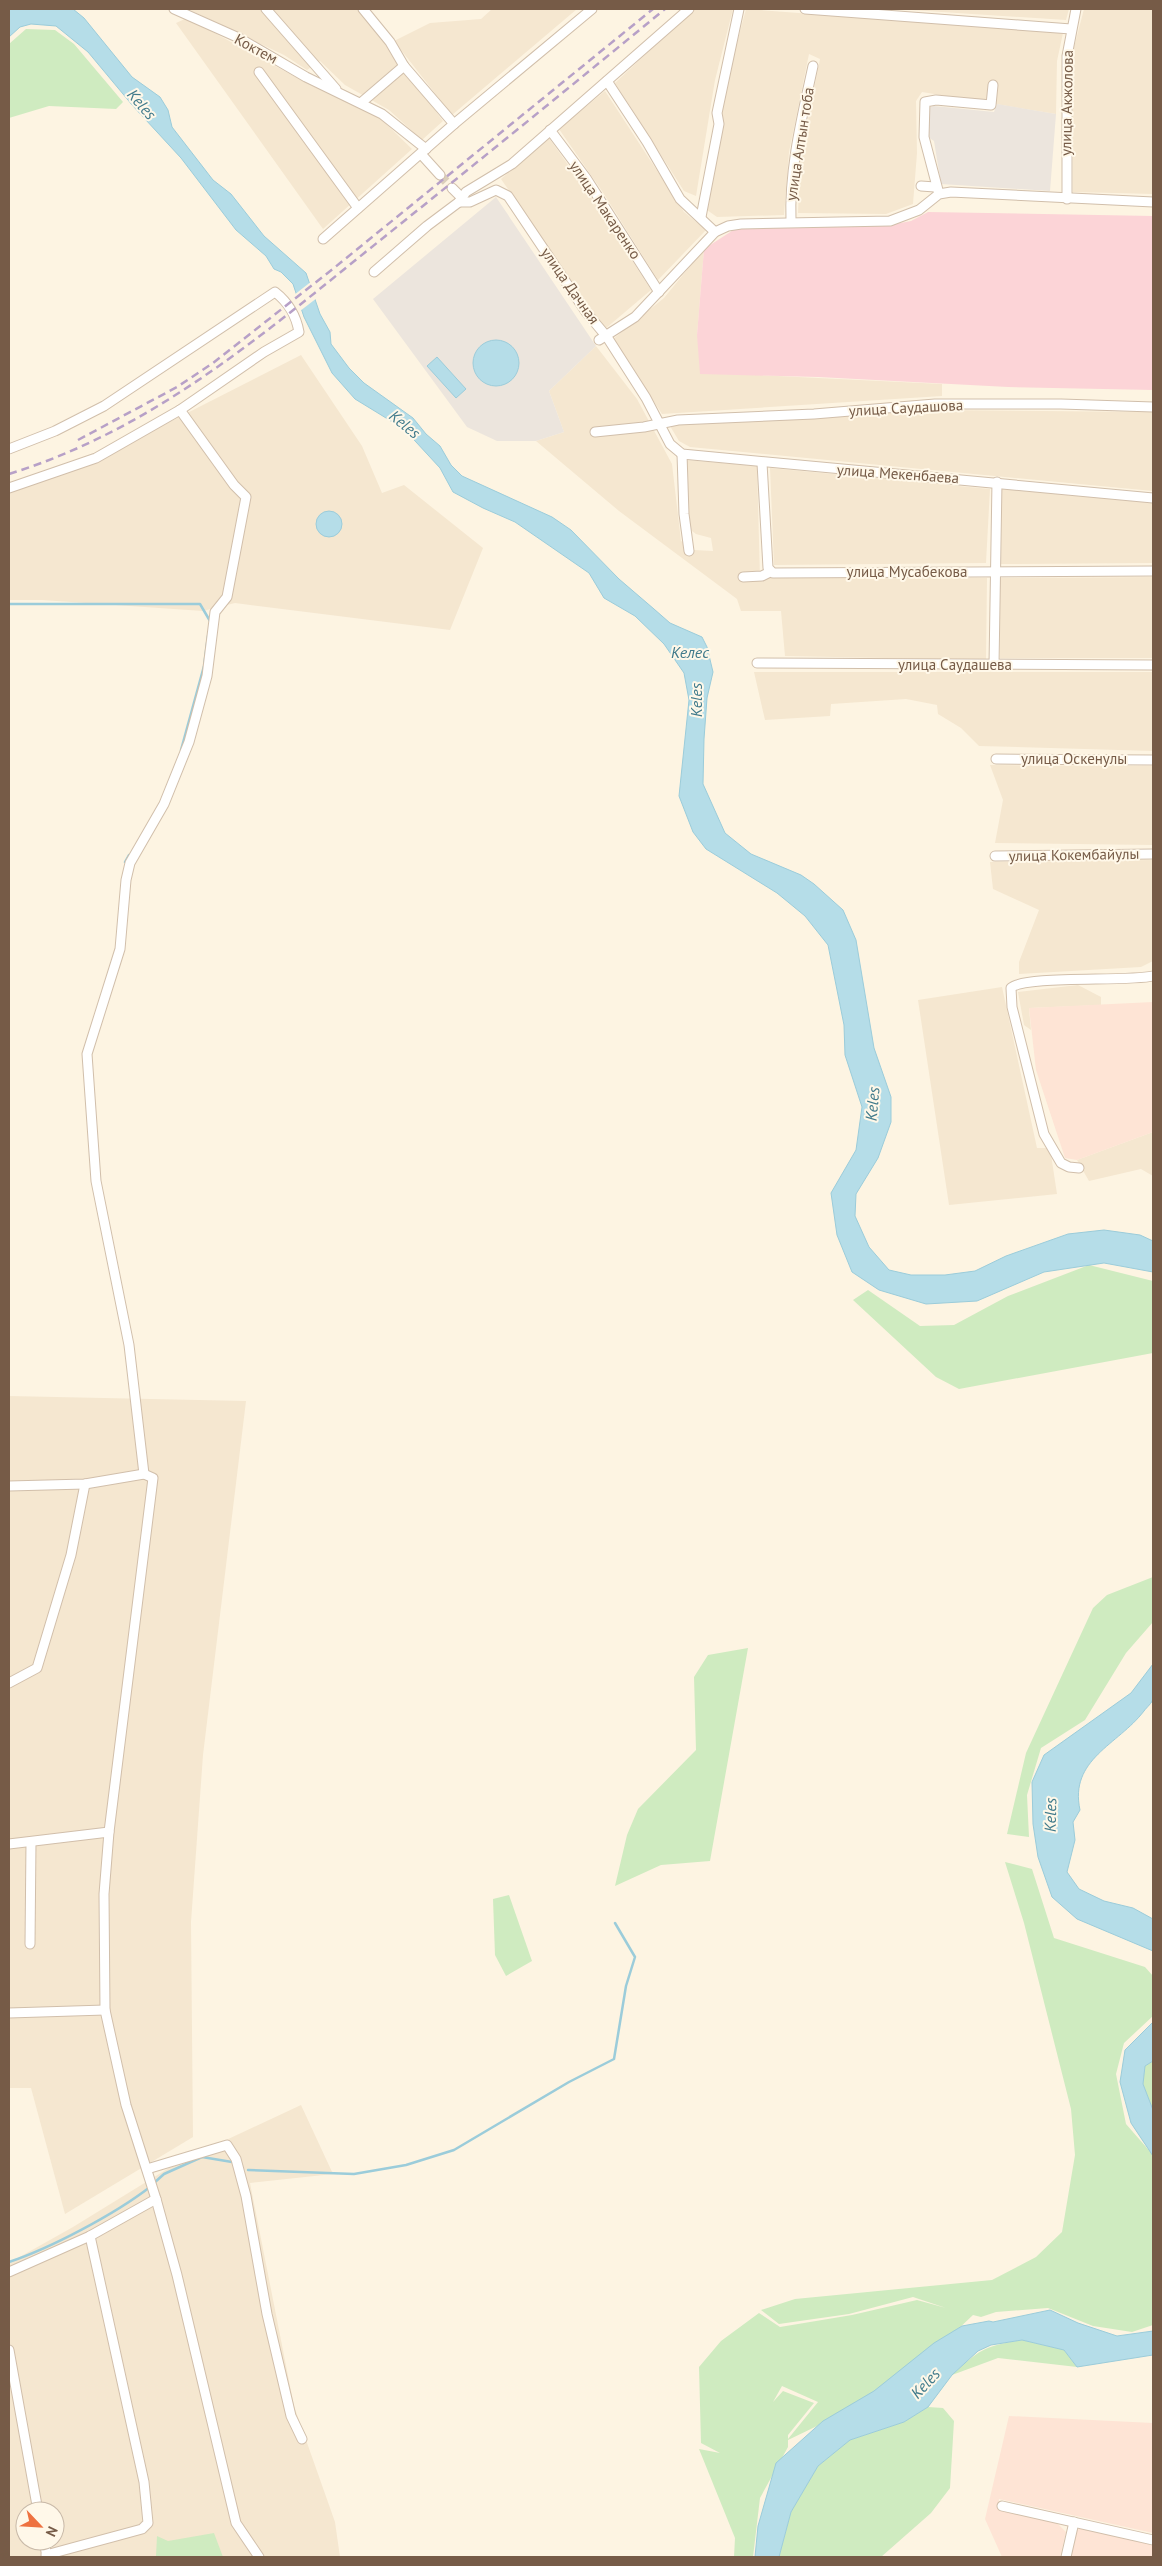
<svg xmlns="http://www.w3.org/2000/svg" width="1162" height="2566" viewBox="0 0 1162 2566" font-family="'PT Sans',sans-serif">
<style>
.residential{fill:#f5e7d0;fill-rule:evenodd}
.commercial{fill:#fee4d5}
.industrial{fill:#ece5dd}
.medical{fill:#fcd4d7}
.green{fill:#cfebc0;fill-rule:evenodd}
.water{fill:#b5dde8;stroke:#9bccda}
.pier{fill:#fdf4e2}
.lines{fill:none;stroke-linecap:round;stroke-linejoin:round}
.stream{stroke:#9bccda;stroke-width:2.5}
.street-tunnel{stroke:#dbcebb;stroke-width:9;stroke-dasharray:9 4.5;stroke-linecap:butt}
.street-casing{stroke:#d1bfab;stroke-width:11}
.street{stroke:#fff;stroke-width:9}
.rail{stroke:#b7a0c7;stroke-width:2.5;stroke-dasharray:8 5;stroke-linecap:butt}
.labels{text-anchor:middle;stroke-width:4;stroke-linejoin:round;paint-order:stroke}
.street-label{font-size:15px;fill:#765b47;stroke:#fff8e9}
.water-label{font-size:16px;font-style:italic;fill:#407a8b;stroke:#fff8e9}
</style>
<rect width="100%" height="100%" fill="#fdf4e2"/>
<!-- residential -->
<g class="residential">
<path d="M188,9H359L443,121L422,140L389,110L345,85L320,61L307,70L284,55Z"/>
<path d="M492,9H577L452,115L394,41L430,23L481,19Z"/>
<path d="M694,9H733L715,80L696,196L684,191L615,83Z"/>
<path d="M746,9L1063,33L1057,61L1056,114L922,92L916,101L917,153L913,204L886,214L798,213L800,160L820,59L809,54L789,152L784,215L717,217L707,210L728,76Z"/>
<path d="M896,9H1069L1066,20Z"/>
<path d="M1084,9H1153V194L1073,192V51Z"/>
<path d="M187,18L312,86L346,99L381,119L412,149L323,229L176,23Z"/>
<path d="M605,91L684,212L706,230L658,280L602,191L559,129Z"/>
<path d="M549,138L591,197L651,290L605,329L501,179Z"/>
<path d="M704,249L697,335L758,375L942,384V396L662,414L613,339L664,298Z"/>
<path d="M596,346L637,399L672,464L681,541L694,550L713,551L711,538L696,534L688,528L685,460L757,466L760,578H987L986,660L785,656L781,611H741L737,599L619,511L536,441L564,432L549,391Z"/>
<path d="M301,355L362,446L382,493L404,485L483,548L450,630L235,603L203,611L42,600H9V492L89,463Z"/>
<path d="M940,410L1153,412V491L690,447L679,441L670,426L690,423Z"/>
<path d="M770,468L990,489L986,563L774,565Z"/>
<path d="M1002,489L1153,503V563L1001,564Z"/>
<path d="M1153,577V658H1000V578Z"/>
<path d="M754,672H1153V751L979,746L961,728L938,714L937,705L906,699L831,704L830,716L765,720Z"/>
<path d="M990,765L1153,766V845L995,843L1003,800Z"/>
<path d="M1153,860V961L1141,967L1019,974V962L1039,910L993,889L990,862Z"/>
<path d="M1078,985L1101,997V1005L1029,1008L1031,1030L1024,1025L1018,992Z"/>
<path d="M1002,987L1037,1148H1050L1057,1194L949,1205L918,1000Z"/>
<path d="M1153,1132V1176L1141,1169L1089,1181L1077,1160Z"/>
<path d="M9,1396L246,1401L203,1755L191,1922L193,2137L65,2214L31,2088H9Z"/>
<path d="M301,2105L333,2174L250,2183L294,2406L335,2522L340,2557H9V2263L73,2227L177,2163ZM25,2511H55V2541H25Z"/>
</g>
<!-- commercial -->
<g class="commercial">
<path d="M1153,1002V1132L1077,1160L1065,1158L1036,1070L1029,1008Z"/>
<path d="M1009,2416L1153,2423V2533L999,2499L998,2509L1057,2523L1066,2532L1060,2557H1002L985,2519Z"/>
<path d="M1081,2528L1153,2545V2557H1068L1073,2532Z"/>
</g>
<!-- industrial -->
<g class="industrial">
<path d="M997,104L1056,114L1050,191L941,184L934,141L928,137V108L934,106L994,112Z"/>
<path d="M496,197L596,346L549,391L564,432L536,441H497L467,427L373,299Z"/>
</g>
<!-- medical -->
<path class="medical" d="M928,212L1153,216V390L1008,387L818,377L700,374L697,335L704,249L738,227L890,225L911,221Z"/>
<!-- green -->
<g class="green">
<path d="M26,29L55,30L74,44L123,102L116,109L49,106L9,118V44Z"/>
<path d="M1089,1265L1153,1281V1353L959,1389L936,1377L853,1300L868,1290L920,1326L954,1325L1008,1296Z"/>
<path d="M1153,1577V1622L1126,1653L1085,1720L1041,1748L1027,1795L1029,1837L1007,1834L1026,1753L1093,1608L1107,1595Z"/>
<path d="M748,1648L710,1861L661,1865L615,1886L627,1835L638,1809L696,1750L694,1677L708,1655Z"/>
<path d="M1005,1862L1032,1869L1054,1938L1145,1967L1153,1976V2016L1124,2043L1116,2074L1126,2124L1153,2155V2325L1132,2332L1093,2326L1048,2308L996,2312L981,2317L973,2315L896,2388L788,2440V2447L760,2498L753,2557H734L735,2538L699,2449L720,2453L701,2443L699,2367L721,2341L759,2313L780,2327L852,2315L917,2300L946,2308L913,2297L849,2314L779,2324L761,2310L795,2299L992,2280L1036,2257L1062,2232L1075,2155L1071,2109L1024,1923ZM782,2386L818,2402L788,2439V2435L814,2403L783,2391L773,2402Z"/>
<path d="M509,1895L532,1961L506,1976L495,1955L493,1899Z"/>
<path d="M1153,2061V2110L1143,2084L1145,2066Z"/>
<path d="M1022,2340L1064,2350L1077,2367L998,2358L952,2375C980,2349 984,2346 1022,2340Z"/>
<path d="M928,2407L943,2408L954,2421L950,2488L931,2513L881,2557H779L791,2512L818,2466L850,2440L904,2422Z"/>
<path d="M214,2533L223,2557H137L156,2556L157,2536L168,2541Z"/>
</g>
<!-- water -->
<g class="water">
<path d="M9,9H73L84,18L132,77L160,97L168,110L172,127L213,180L231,194L264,236L306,273L320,314L330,332L331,344L349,368L364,383L413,418L426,434L440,446L451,465L462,476L552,517L571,530L619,579L654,609L670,623L702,637L707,647L713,672L707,698L704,739L703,784L725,833L751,854L801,875L814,884L843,910L856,940L874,1048L891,1097V1122L878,1158L856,1194L855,1216L869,1247L889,1270L911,1275H945L975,1271L1006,1256L1068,1234L1104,1230L1140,1235L1153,1241V1272L1104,1263L1044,1272L977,1301L926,1304L879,1290L852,1272L837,1235L831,1193L856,1150L862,1107L845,1055L844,1025L828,945L805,916L777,893L706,849L693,832L679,796L689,700L684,673L664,644L635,616L604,598L589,573L515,522L483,508L453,492L440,468L404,429L355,399L332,373L304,317L293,284L281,272L274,269L266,256L236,230L181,158L133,106L88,52L56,26L31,24L20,27L9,37Z"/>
<circle cx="496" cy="363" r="23"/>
<path d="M437,357L466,389L456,398L427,366Z"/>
<circle cx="329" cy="524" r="13"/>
<path d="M1153,1664C1153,1674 1156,1689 1153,1699C1152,1703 1147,1707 1144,1711C1118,1745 1069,1759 1080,1810L1073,1822L1075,1840L1067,1872L1079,1889L1104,1901L1133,1908L1153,1919V1951L1077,1919L1052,1897L1038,1857L1033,1824L1032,1782L1044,1755L1131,1693Z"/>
<path d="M1153,2022V2061L1145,2066L1143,2084L1153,2110V2156L1131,2123L1120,2082L1125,2050Z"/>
<path d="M1050,2310L1078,2323L1117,2336L1153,2331V2355L1077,2367L1064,2350L1022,2340L991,2345L978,2351L952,2375L928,2407L904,2422L850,2440L818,2466L791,2512L779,2557H755L758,2526L776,2463L823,2421L874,2391L934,2343L962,2326L989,2321L993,2322Z"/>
</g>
<!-- pier -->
<path class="pier" d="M312,281L317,298L300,311L294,295Z"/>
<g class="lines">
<!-- stream -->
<g class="stream">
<path d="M9,604H200L210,621"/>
<path d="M181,750L204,666L208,636"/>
<path d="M125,862L129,855"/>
<path d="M248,2170L354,2174L406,2165L454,2150L569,2082L614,2059L626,1986L635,1957L615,1923"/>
<path d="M154,2183L164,2174L202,2157L232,2162"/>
<path d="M9,2262C51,2248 115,2214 150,2187"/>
</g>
<!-- street-tunnel -->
<path class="street-tunnel" d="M440,175L452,188"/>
<!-- street casing -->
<g class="street-casing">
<g id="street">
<path d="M174,9L239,38L306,77L382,114L426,149"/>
<path d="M266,9L336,89"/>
<path d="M363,9L390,42L404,66L454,124"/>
<path d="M805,9L1071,29"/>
<path d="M259,72L358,208"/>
<path d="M607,81L647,142L680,199L715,232"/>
<path d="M362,102L404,66"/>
<path d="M550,130L586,178L659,292"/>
<path d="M421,154L440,175"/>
<path d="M921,186L935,187"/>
<path d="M452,188L461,197"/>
<path d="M939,194L924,137L925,102L936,100L991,105L993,85"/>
<path d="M1067,199V56L1076,9"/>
<path d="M459,202H470L496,190L508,196L586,312L607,337L646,398L670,444L682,454L1153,498"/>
<path d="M701,217L719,124L717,113L739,9"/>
<path d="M791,221C789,169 802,117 813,66"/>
<path d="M323,239L454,124L592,9"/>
<path d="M374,272L427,226L459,202L466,192L512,164L689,9"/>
<path d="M599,340L635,317L715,232L728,226L741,224L890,221L919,210L939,194L951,192L1153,202"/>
<path d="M595,432L644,427L678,420L814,414L935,404H1061L1153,407"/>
<path d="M9,449L55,431L104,406L275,292C289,303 296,315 299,332L264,352L180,410L96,458L9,488"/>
<path d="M682,454L684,514L689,551"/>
<path d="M762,463L768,568L773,573L1153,571"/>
<path d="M743,577L762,576L770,572"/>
<path d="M757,663L1153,665"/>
<path d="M994,665L997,482"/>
<path d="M996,759L1153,760"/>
<path d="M995,856L1153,854"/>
<path d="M1079,1168L1069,1167L1061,1163L1044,1134L1012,1007L1011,988C1024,975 1127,982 1153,976"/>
<path d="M144,1474L129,1345L96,1181L87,1054L120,949L126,880L130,863L164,804L189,742L207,676L215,612L227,597L246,497L234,485L180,410"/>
<path d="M9,1486L85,1484L144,1474L153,1478L109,1832L104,1894L105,2010L126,2105L156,2199L177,2275L236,2523L259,2557"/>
<path d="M9,1683L37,1668L71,1555L85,1484"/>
<path d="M9,1844L109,1832"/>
<path d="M30,1944L31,1842"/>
<path d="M9,2013L105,2010"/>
<path d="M147,2169L227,2145L236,2159L246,2196L267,2314L291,2416L302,2439"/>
<path d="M9,2272L90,2236L156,2199"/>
<path d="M9,2350L38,2511"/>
<path d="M1002,2506L1153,2540"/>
<path d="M44,2541L47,2557"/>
<path d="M46,2555L142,2529L148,2523L144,2482L90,2236"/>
<path d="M1066,2557L1074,2522"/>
</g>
</g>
<!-- street -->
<use href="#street" class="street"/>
<!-- rail -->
<g class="rail">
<path d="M78,440L177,387L213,363L334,268L653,9"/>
<path d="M9,474C154,429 262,335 378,242C474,165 570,87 665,9"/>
</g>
</g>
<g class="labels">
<!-- street labels -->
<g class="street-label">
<text transform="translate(256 49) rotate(28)" y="5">Коктем</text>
<text transform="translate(1067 103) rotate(-89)" y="5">улица Акжолова</text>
<text transform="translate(800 144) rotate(-81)" y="5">улица Алтын тоба</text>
<text transform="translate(605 210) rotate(56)" y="5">улица Макаренко</text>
<text transform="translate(570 286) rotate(55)" y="5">улица Дачная</text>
<text transform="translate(906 408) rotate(-3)" y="5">улица Саудашова</text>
<text transform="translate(898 474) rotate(4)" y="5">улица Мекенбаева</text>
<text x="907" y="577">улица Мусабекова</text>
<text x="955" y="670">улица Саудашева</text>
<text x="1074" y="764">улица Оскенулы</text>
<text transform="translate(1074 855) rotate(-1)" y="5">улица Кокембайулы</text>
</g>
<!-- water labels -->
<g class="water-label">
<text transform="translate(142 104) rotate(49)" y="6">Keles</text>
<text transform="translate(405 424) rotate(39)" y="6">Keles</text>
<text x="690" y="658">Келес</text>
<text transform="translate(696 700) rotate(-90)" y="6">Keles</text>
<text transform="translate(872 1104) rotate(-85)" y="6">Keles</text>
<text transform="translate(1050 1815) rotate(-89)" y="6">Keles</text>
<text transform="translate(925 2383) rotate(-47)" y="6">Keles</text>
</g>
</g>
<!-- border -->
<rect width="1162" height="2566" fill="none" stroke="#765b47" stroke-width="20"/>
<!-- north arrow -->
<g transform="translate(40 2526) rotate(115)"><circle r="24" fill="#fff8e9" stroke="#c8b9a8"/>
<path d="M0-4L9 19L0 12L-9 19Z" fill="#ee7240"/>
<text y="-8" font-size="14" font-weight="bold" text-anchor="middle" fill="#765b47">N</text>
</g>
</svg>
